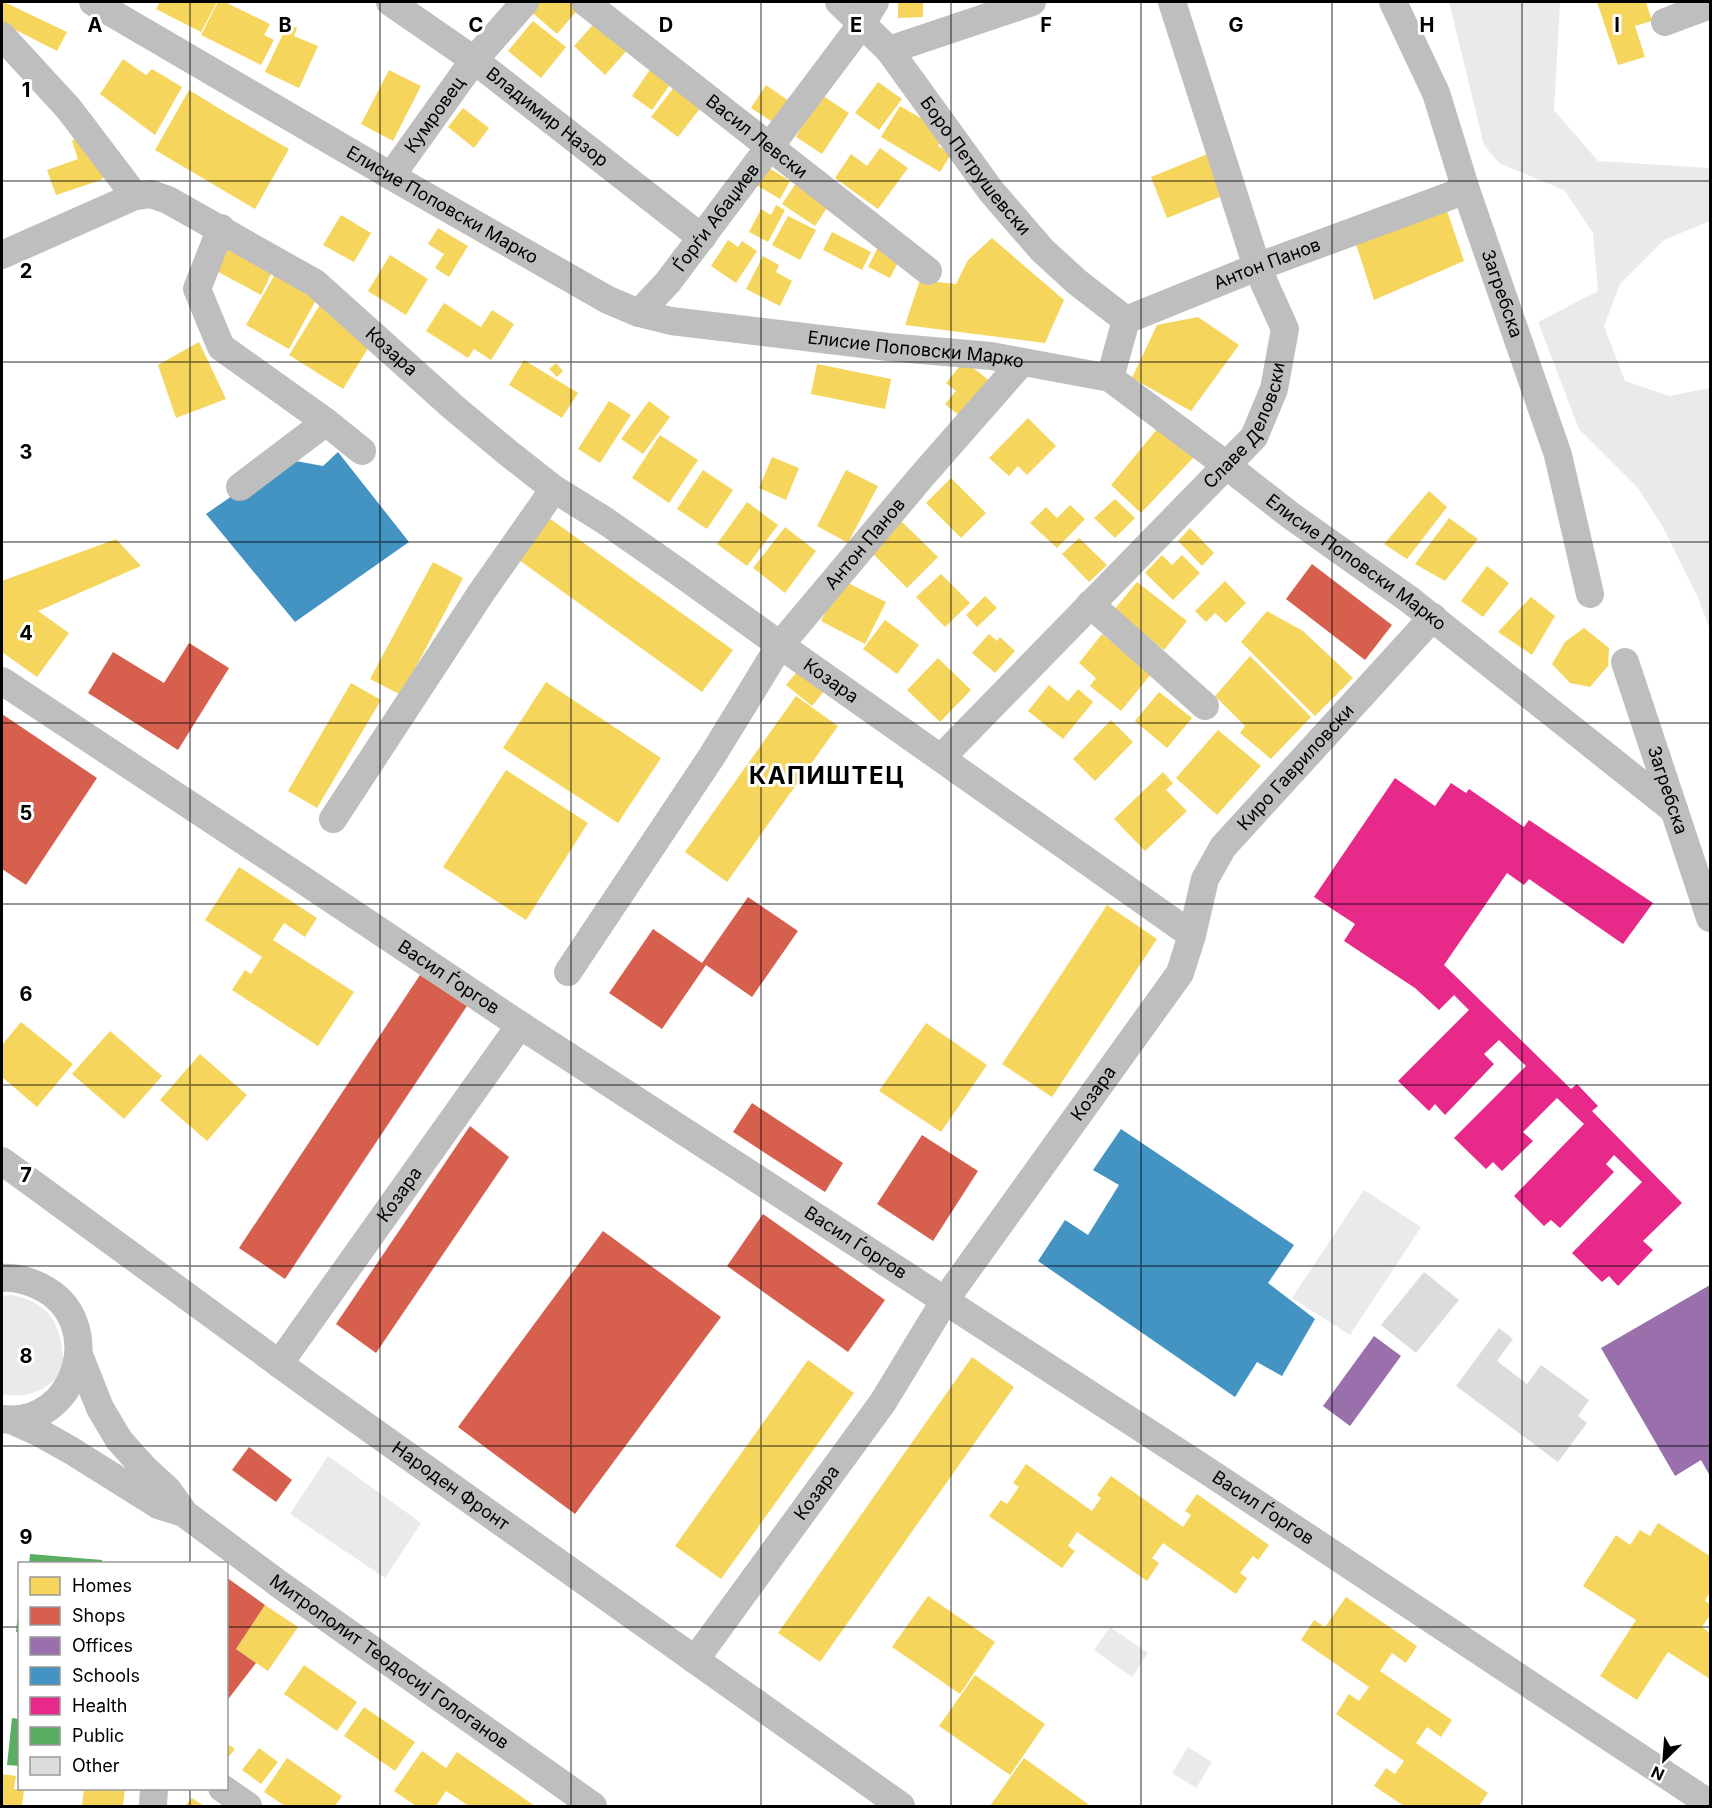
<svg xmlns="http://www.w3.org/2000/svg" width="1712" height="1808" viewBox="0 0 1712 1808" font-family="Inter,sans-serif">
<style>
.green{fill:#eaeaea}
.homes{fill:#f6d55c}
.shops{fill:#d6604d}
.offices{fill:#9970ab}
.schools{fill:#4393c3}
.health{fill:#e7298a}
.public{fill:#5aae61}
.building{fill:#dcdcdc}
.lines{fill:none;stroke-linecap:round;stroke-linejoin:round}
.minor{stroke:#bebebe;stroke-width:28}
.grid{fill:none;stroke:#000;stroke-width:1.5;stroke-opacity:0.55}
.labels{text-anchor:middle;stroke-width:6;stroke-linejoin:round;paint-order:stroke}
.street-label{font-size:18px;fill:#000;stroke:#fff}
.district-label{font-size:24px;font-weight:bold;letter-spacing:1.5px;fill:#000;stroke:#fff}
.grid-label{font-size:20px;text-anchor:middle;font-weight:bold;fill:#000;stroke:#fff;stroke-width:6;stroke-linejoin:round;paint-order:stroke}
</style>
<rect width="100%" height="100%" fill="#fff"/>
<!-- green -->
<g class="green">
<path d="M1449,2H1560L1554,110L1598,161L1710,168V221L1664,240L1620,284L1604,326L1625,381L1669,396L1710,388V630L1699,600L1664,529L1638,488L1579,429L1538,322L1598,291L1593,233L1564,190L1499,163L1484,145Z"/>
<path d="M1364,1190L1421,1227L1350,1335L1292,1298Z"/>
<path d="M11,1295C34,1299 53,1311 59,1334C63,1346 62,1359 65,1371C47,1389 28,1400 2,1394V1296Z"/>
<path d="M328,1456L421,1523L385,1578L290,1514Z"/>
<path d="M1110,1627L1148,1653L1132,1677L1094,1650Z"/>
<path d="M1188,1747L1212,1762L1196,1788L1172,1773Z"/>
</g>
<!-- homes -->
<g class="homes">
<path d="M4,2L67,32L57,51L2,23V6Z"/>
<path d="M160,2H217L201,32L156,9Z"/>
<path d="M218,2H225L270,24L264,35L274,40L261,65L201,35Z"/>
<path d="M535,2H576L581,6L557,34L528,9Z"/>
<path d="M898,2H923V17L898,18Z"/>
<path d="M1597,2H1646L1652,21L1635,26L1645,57L1618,65Z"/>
<path d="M599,18L630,47L605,75L574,46Z"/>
<path d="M533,21L566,47L541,78L508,51Z"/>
<path d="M288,23L297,28L294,36L318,46L299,88L265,72Z"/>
<path d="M123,59L146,75L152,69L182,87L155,135L100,94Z"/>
<path d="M653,65L674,79L652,110L632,96Z"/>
<path d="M389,70L421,86L393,141L361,124Z"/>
<path d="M678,82L705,102L678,137L651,117Z"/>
<path d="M878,82L902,99L879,130L855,113Z"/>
<path d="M766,85L789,101L774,123L751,108Z"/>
<path d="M189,90L235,118L289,149L255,209L155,150Z"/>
<path d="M814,90L849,113L822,154L796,137L801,128L793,123Z"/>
<path d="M900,106L946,133L938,146L951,154L940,172L881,137Z"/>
<path d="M463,108L489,128L474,148L448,127Z"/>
<path d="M81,134L106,175L101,180L56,195L47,170L78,159L72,141Z"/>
<path d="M880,148L908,168L878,209L835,178L851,154L867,166Z"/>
<path d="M1210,153L1227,194L1167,218L1151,177Z"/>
<path d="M764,165L790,181L780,199L753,183Z"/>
<path d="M798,180L831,202L815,226L782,204Z"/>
<path d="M776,205L785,210L768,242L749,232L761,209L771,215Z"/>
<path d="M1447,211L1464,261L1374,300L1356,244Z"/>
<path d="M341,215L371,233L354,262L323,245Z"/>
<path d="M788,216L816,230L800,260L772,245Z"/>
<path d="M438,228L468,246L449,277L435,268L444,254L428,244Z"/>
<path d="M832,232L871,252L862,270L823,250Z"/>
<path d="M224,237L276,264L261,295L209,267Z"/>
<path d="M992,238L1064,300L1045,343L905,325L920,280L956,284L968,260Z"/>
<path d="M728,240L738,247L742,241L757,251L736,283L711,266Z"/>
<path d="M880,243L902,255L890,278L868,267Z"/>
<path d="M390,255L428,279L406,315L368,291Z"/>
<path d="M763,256L779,265L776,272L792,281L780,306L746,289Z"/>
<path d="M278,269L320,293L289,349L246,325Z"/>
<path d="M321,303L375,337L343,389L289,355Z"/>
<path d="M444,303L481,327L492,310L514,324L491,360L474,349L468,358L426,331Z"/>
<path d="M1198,317L1239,345L1191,411L1132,378L1157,325Z"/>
<path d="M199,342L226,399L176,418L158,365Z"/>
<path d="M524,360L578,393L562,418L509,385Z"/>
<path d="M964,361L990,381L961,417L945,404L956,391L946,383Z"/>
<path d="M556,363L563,371L557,377L549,369Z"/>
<path d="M817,364L891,379L885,409L811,394Z"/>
<path d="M609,401L631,415L600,463L578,449Z"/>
<path d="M649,401L670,417L643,454L621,439Z"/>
<path d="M1028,418L1056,446L1027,475L1018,466L1009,476L989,458Z"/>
<path d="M1158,428L1194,457L1141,513L1111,485Z"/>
<path d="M660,435L698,460L669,503L632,478Z"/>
<path d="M772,457L799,468L786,500L759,488Z"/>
<path d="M703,470L733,490L707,529L677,509Z"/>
<path d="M846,470L878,486L848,543L817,526Z"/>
<path d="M951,478L986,513L961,538L926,503Z"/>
<path d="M1429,491L1447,507L1407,559L1384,544Z"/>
<path d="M1115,499L1135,518L1115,538L1094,518Z"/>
<path d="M747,502L778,525L747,566L717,544Z"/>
<path d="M1070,505L1085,519L1057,548L1030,523L1046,507L1057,518Z"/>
<path d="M896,516L938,557L907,588L866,547Z"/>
<path d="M549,518L733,650L702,692L519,560Z"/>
<path d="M1449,518L1478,539L1445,581L1415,564Z"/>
<path d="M785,527L816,551L785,593L753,568Z"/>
<path d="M1190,528L1214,553L1202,566L1178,541Z"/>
<path d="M1079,538L1107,565L1089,582L1062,554Z"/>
<path d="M116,539L141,566L38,611L69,633L37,677L2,652V581Z"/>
<path d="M1162,555L1172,565L1182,555L1200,573L1173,600L1145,573Z"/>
<path d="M433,562L463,578L401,695L370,679Z"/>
<path d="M1487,566L1509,583L1483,617L1461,601Z"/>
<path d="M941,574L970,603L945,627L916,597Z"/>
<path d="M842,580L886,602L865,644L821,621Z"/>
<path d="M1225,581L1246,603L1226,623L1215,613L1206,622L1195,611Z"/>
<path d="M1137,582L1187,621L1164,650L1114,610Z"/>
<path d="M985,596L997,608L977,627L966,615Z"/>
<path d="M1531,597L1555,616L1532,655L1498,632Z"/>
<path d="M1267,611L1303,631L1353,678L1315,716L1241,642Z"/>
<path d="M885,620L919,645L897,674L863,649Z"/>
<path d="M1584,628L1609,648L1608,666L1590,687L1570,683L1552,664L1565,642Z"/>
<path d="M989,634L997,641L1000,637L1015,651L995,673L972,653Z"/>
<path d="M1102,634L1151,674L1121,711L1090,686L1096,678L1079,663Z"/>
<path d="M1250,656L1311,717L1271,759L1240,733L1245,726L1215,696Z"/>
<path d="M938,658L971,690L940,722L907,690Z"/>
<path d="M800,668L826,689L812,706L786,685Z"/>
<path d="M546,682L661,758L618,823L503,748Z"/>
<path d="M351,683L381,700L317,808L288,791Z"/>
<path d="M1049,685L1068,701L1078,689L1093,702L1063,739L1028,711Z"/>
<path d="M1159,692L1192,718L1167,748L1135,721Z"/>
<path d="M796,696L838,726L727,882L685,852Z"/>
<path d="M1111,720L1133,742L1095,781L1073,759Z"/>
<path d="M1218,730L1261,766L1217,815L1176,778Z"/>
<path d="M506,770L588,823L526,920L443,867Z"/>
<path d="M1163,772L1173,783L1166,790L1187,811L1145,851L1114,819Z"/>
<path d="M239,867L317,918L305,937L284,923L273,940L354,992L318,1046L232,990L245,970L251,974L262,957L205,920Z"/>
<path d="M1107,905L1157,939L1052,1097L1002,1064Z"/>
<path d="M21,1022L73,1064L37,1107L2,1077V1045Z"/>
<path d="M926,1023L987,1065L941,1132L879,1091Z"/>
<path d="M110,1031L162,1076L124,1119L72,1074Z"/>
<path d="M200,1054L247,1095L207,1141L160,1100Z"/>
<path d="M972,1357L1014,1387L820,1662L778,1633Z"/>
<path d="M808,1360L854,1393L721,1579L675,1546Z"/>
<path d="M1026,1464L1092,1511L1101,1498L1097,1495L1111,1476L1183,1527L1191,1515L1185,1511L1197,1494L1269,1545L1258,1560L1253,1556L1240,1573L1247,1578L1236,1594L1163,1543L1152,1558L1159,1563L1147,1581L1077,1532L1068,1546L1075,1551L1062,1568L989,1516L1001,1500L1007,1504L1019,1487L1013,1483Z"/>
<path d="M1658,1523L1710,1556V1592L1705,1601L1710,1604V1615L1702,1627L1710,1633V1679L1668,1652L1637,1700L1600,1676L1636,1620L1583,1586L1616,1535L1630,1545L1640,1530L1650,1536Z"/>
<path d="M928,1596L995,1642L960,1694L892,1647Z"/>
<path d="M1346,1597L1417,1646L1406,1663L1392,1653L1380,1671L1452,1720L1441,1737L1427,1727L1416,1743L1488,1793L1479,1806H1404L1374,1786L1386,1768L1395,1774L1404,1761L1336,1714L1349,1694L1359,1701L1369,1687L1301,1640L1314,1620L1325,1627Z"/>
<path d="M265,1605L298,1627L268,1671L236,1649Z"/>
<path d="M304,1665L357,1702L337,1731L284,1694Z"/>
<path d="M975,1675L1045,1724L1010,1775L939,1726Z"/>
<path d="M364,1707L415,1742L395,1771L344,1736Z"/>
<path d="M226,1743L235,1749L226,1760Z"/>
<path d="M259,1748L278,1762L261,1784L242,1770Z"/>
<path d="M422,1751L446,1768L457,1752L535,1806H469L446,1791L436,1806H416L394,1791Z"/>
<path d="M287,1758L342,1796L335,1806H285L264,1792Z"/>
<path d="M1024,1758L1088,1804L1086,1806H990Z"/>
<path d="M2,1774L16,1776L14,1789L24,1790L22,1806H2Z"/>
<path d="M84,1788H125L123,1806H82Z"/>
<path d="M192,1798L204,1806H185Z"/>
</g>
<!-- shops -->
<g class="shops">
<path d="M1312,564L1392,625L1365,660L1286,599Z"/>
<path d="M189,643L229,668L178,750L88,693L113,652L164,683Z"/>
<path d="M2,714L97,778L26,885L2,869Z"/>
<path d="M748,897L798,931L752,997L706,965L662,1029L609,993L653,929L702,963Z"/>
<path d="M420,975L467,1006L285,1279L239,1248Z"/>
<path d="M752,1103L843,1163L825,1192L733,1132Z"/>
<path d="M470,1126L509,1157L376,1353L336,1324Z"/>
<path d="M922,1135L978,1171L933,1241L877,1204Z"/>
<path d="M763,1214L885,1300L848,1352L727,1266Z"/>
<path d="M603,1231L721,1317L575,1514L458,1427Z"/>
<path d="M249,1447L292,1480L276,1502L232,1470Z"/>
<path d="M226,1577L265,1605L236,1649L256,1663L226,1702Z"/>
</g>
<!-- offices -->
<g class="offices">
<path d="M1710,1285V1476L1701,1460L1675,1476L1601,1348Z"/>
<path d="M1374,1336L1401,1356L1350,1426L1323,1406Z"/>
</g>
<!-- schools -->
<g class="schools">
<path d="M338,452L409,542L295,622L206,514L285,459L323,466Z"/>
<path d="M1121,1129L1294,1245L1268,1283L1315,1319L1282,1376L1257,1362L1235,1397L1038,1261L1065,1220L1088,1235L1119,1185L1093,1170Z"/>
</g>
<!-- health -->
<path class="health" d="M1395,778L1435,806L1451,783L1466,793L1469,789L1524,827L1529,820L1653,903L1623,944L1529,879L1524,885L1507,873L1444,965L1571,1089L1577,1084L1598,1106L1592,1111L1682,1203L1643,1241L1653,1250L1618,1286L1609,1276L1602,1282L1572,1253L1642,1182L1614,1155L1606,1164L1614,1172L1560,1228L1551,1220L1544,1226L1514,1196L1584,1124L1557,1098L1523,1132L1533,1141L1502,1171L1493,1162L1486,1169L1454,1138L1526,1066L1499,1040L1484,1054L1494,1064L1445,1115L1435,1104L1429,1111L1398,1081L1469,1010L1454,995L1439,1010L1415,988L1344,941L1355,924L1314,897Z"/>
<!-- public -->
<g class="public">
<path d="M30,1554L102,1560V1564H29Z"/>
<path d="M18,1613H20V1632H16Z"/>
<path d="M12,1718L20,1719V1766L7,1765Z"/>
</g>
<!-- building -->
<g class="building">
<path d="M1424,1272L1459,1300L1416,1353L1381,1325Z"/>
<path d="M1499,1328L1513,1339L1497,1361L1527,1384L1541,1365L1589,1400L1578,1416L1587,1423L1558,1462L1456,1386Z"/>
</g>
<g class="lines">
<!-- minor -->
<g class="minor">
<path id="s1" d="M93,2L391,176L608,300L639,313L671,321L888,347L991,356L1110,378L1226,465L1290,515L1410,600L1674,810"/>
<path id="s2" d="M390,2L474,60L702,238"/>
<path id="s3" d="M585,2L928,271"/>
<path id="s4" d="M839,2L889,50L991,191L1042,250L1077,282L1126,320"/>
<path id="s5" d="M1393,2L1436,93L1466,190L1558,455L1590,594"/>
<path d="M1665,22L1710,5"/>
<path id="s6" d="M2,36L69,109L135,196L151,194L168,200L315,283L453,407L507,452L554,489L604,520L680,573L780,645L1192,935"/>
<path d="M889,50L1032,2"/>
<path id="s7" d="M391,176L474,60L525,2"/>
<path d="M221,228L197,289L221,347L326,422L362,451"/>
<path d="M2,255L135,196"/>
<path id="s8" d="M639,313L668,282L861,25L875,2"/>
<path id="s9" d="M1110,378L1126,320L1257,267L1466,190"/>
<path d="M240,487L326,422"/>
<path d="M1090,604L1205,706"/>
<path id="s10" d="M1625,662L1710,918"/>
<path id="s11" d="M2,681L297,876L520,1025L1209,1472L1710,1804"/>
<path id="s12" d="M941,758L1254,437L1274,389L1285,329L1257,267L1172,2"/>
<path d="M333,819L481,593L554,489"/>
<path id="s13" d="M568,972L712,756L780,645L922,476L1022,362"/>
<path id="s14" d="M2,1161L311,1387L901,1806"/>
<path d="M2,1278C16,1277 29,1281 41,1287C109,1321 77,1428 2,1419"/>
<path id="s15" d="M79,1355L100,1408L119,1440L145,1469L167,1489L185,1514L279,1584L593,1806"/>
<path id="s16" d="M279,1364L520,1025"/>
<path d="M11,1420L40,1433L72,1451L158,1505L181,1512"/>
<path id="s17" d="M695,1660L883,1402L945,1300L1180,973L1192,935L1205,879L1223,847L1433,617"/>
<path d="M222,1788L248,1806"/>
<path d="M153,1806L154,1788"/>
</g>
</g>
<!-- grid -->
<path class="grid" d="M190,2V1564M380,2V1806M571,2V1806M761,2V1806M951,2V1806M1141,2V1806M1332,2V1806M1522,2V1806M2,181H1710M2,362H1710M2,542H1710M2,723H1710M2,904H1710M2,1085H1710M2,1266H1710M2,1446H1710M2,1627H20M226,1627H1710M190,1788V1806"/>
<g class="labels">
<!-- street labels -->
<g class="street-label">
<text dy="6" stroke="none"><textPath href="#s7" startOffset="75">Кумровец</textPath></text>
<text dy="6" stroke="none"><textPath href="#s2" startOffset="195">Владимир Назор</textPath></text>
<text dy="6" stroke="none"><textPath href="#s3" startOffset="218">Васил Левски</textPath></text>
<text dy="6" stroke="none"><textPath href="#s4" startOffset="214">Боро Петрушевски</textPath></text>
<text dy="6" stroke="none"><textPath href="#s1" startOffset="404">Елисие Поповски Марко</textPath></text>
<text dy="6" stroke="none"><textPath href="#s8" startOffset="123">Ѓорѓи Абаџиев</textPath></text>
<text dy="6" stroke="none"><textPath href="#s9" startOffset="212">Антон Панов</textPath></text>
<text dy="6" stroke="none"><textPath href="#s5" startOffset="312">Загребска</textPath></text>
<text dy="6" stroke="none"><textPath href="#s1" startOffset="908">Елисие Поповски Марко</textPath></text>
<text dy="6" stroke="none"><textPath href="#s6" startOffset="514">Козара</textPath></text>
<text dy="6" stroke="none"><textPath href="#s12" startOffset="454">Славе Деловски</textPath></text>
<text dy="6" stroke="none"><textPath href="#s13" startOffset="522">Антон Панов</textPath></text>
<text dy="6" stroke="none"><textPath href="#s1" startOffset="1412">Елисие Поповски Марко</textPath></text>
<text dy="6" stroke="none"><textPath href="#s6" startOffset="1064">Козара</textPath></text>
<text dy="6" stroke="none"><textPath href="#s17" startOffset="1083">Киро Гавриловски</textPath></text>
<text dy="6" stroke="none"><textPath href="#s10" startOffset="135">Загребска</textPath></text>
<text dy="6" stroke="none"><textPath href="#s11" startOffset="536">Васил Ѓоргов</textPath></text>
<text dy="6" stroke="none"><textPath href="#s17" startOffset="693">Козара</textPath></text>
<text dy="6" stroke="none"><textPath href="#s16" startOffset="208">Козара</textPath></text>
<text dy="6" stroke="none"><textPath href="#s11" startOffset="1022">Васил Ѓоргов</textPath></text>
<text dy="6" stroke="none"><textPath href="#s14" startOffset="554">Народен Фронт</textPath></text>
<text dy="6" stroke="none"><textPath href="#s17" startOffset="207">Козара</textPath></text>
<text dy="6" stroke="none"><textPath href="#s11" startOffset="1508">Васил Ѓоргов</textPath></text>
<text dy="6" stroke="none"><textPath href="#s15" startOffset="446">Митрополит Теодосиј Гологанов</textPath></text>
</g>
<!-- district labels -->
<g class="district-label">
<text x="827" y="784">КАПИШТЕЦ</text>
</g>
</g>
<g class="grid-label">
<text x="95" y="32">A</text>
<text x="285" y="32">B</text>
<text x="476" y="32">C</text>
<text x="666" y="32">D</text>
<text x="856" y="32">E</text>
<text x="1046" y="32">F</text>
<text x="1236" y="32">G</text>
<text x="1427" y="32">H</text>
<text x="1617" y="32">I</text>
<text x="26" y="97">1</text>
<text x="26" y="278">2</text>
<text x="26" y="459">3</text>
<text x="26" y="640">4</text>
<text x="26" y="820">5</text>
<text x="26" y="1001">6</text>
<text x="26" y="1182">7</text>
<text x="26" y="1363">8</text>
<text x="26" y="1544">9</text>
</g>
<!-- border -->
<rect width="1712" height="1808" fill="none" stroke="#000000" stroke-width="6"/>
<!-- legend -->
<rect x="18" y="1562" width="210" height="228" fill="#ffffff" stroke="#999999" stroke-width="1.5"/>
<rect x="30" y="1577" width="30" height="18" fill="#f6d55c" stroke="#999999" stroke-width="1.5"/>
<text x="72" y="1592" font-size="18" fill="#000000">Homes</text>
<rect x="30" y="1607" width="30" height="18" fill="#d6604d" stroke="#999999" stroke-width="1.5"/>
<text x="72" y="1622" font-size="18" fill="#000000">Shops</text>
<rect x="30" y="1637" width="30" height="18" fill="#9970ab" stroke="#999999" stroke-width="1.5"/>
<text x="72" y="1652" font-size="18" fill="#000000">Offices</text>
<rect x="30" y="1667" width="30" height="18" fill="#4393c3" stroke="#999999" stroke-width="1.5"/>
<text x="72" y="1682" font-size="18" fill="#000000">Schools</text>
<rect x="30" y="1697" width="30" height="18" fill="#e7298a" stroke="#999999" stroke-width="1.5"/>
<text x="72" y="1712" font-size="18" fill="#000000">Health</text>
<rect x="30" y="1727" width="30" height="18" fill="#5aae61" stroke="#999999" stroke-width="1.5"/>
<text x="72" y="1742" font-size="18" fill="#000000">Public</text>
<rect x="30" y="1757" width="30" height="18" fill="#dcdcdc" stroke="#999999" stroke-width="1.5"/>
<text x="72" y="1772" font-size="18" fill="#000000">Other</text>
<!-- north arrow -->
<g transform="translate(1664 1760) rotate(205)" stroke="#ffffff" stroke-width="4.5" paint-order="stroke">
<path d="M0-4.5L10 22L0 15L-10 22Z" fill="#000000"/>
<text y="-9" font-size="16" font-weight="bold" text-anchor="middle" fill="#000000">N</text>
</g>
</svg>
